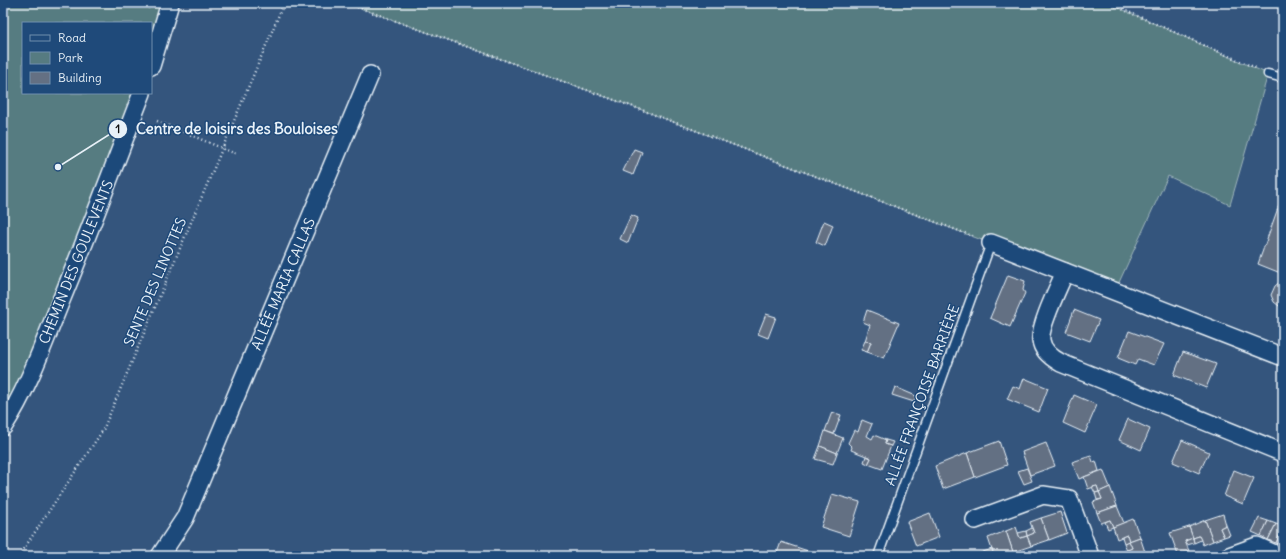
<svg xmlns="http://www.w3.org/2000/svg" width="1286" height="559" viewBox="0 0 1286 559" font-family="Delius,sans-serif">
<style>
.green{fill:#567b81;stroke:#9fb6bc}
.building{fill:#647083;stroke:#e8f1f8}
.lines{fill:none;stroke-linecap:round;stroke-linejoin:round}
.lane-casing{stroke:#e8f1f8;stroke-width:11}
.street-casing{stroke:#e8f1f8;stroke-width:20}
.path{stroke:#e8f1f8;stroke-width:2.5;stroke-dasharray:1 3;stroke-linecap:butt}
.lane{stroke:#1f4a7a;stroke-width:8}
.street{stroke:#1f4a7a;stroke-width:17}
.labels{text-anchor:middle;stroke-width:3;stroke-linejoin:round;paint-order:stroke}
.street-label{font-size:14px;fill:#e8f1f8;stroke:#1f4a7a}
.leader{fill:none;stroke:#e8f1f8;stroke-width:1.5}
.callout-dot{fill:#e8f1f8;stroke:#1f4a7a;stroke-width:1.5}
.mark-label{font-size:12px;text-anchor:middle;font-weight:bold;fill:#111}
.callout-label{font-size:15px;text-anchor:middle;font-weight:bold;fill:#e8f1f8;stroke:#1f4a7a;stroke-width:3;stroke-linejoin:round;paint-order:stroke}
</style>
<rect width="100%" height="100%" fill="#34557d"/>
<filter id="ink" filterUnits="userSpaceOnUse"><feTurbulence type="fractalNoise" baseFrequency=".025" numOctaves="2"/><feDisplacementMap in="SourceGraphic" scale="8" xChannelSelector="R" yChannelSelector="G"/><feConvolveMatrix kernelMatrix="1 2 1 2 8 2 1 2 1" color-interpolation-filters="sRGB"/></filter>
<g filter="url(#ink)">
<!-- green -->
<g class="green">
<path d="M3,3H163L151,66V23H23V93H142L3,427Z"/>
<path d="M346,3H1108L1268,74L1230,205L1168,176L1115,291L642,110Z"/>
</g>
<!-- building -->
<g class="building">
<path d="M634,149L642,152L633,175L623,171Z"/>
<path d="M1283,194V274L1258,264Z"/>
<path d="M631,215L638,218L628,243L620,239Z"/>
<path d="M824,221L833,225L825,246L816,242Z"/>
<path d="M1008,275L1025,281L1023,290L1025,293L1010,327L990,318Z"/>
<path d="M1281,281H1283V309L1274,302L1271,295L1275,286Z"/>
<path d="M867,310L899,323L884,358L867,352L871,342L865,341L870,325L863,322Z"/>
<path d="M1074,310L1099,320L1090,341L1066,332Z"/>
<path d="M766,314L776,317L768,338L758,334Z"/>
<path d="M1129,331L1164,344L1154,365L1138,359L1135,365L1118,358Z"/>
<path d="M865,341L871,342L867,352L861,350Z"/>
<path d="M1183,352L1216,364L1206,388L1174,375Z"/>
<path d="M1024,378L1048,388L1039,412L1007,399L1013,386L1020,389Z"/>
<path d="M895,387L916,396L914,402L892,395Z"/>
<path d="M1074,395L1097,405L1085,433L1063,423Z"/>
<path d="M832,412L841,415L834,434L825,431Z"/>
<path d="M1128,419L1150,429L1141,450L1119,440Z"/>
<path d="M862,420L872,424L867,436L872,439L874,435L886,440L885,444L891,446L882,469L868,464L871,458L851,450L852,447L848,443L854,430L858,432Z"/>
<path d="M825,431L843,438L837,453L820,446Z"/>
<path d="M886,440L893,442L891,446L885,444Z"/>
<path d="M1182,440L1209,452L1199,473L1173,462Z"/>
<path d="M999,441L1007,465L975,477L967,453Z"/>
<path d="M1046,443L1055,466L1030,475L1022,452Z"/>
<path d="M820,446L837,453L833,464L815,459Z"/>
<path d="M967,453L975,477L943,489L935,466Z"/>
<path d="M866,456L871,458L868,464L864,462Z"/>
<path d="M1091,456L1093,462L1096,461L1099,471L1079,479L1072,462Z"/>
<path d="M1027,468L1032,481L1024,484L1018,471Z"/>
<path d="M1103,470L1110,487L1099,492L1097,486L1088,489L1084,477Z"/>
<path d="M1234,470L1254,478L1243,504L1224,496Z"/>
<path d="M1097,486L1099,492L1095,493L1092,487Z"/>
<path d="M1110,487L1117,506L1097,513L1093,502L1102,499L1099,492Z"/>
<path d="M1099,492L1102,499L1097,500L1095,493Z"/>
<path d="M832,494L860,502L849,536L821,527Z"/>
<path d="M1117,506L1124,523L1113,527L1110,520L1101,523L1097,513Z"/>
<path d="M1060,512L1067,533L1049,540L1041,518Z"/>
<path d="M930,513L939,537L916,546L907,522Z"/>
<path d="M1223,514L1226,525L1220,528L1224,537L1213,541L1205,520Z"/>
<path d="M1041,518L1049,540L1031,546L1027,536L1034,533L1030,522Z"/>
<path d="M1259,518L1268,521L1261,536L1252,532Z"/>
<path d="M1133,519L1140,537L1129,541L1127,535L1117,539L1113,527Z"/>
<path d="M1110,520L1113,527L1108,529L1105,522Z"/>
<path d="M1205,520L1213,541L1203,545L1199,536L1193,538L1189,527Z"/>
<path d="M1268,521L1276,524L1268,540L1261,536Z"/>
<path d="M1276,524L1283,527L1276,543L1268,540Z"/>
<path d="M1226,525L1230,535L1224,537L1220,528Z"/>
<path d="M1016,527L1020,538L1027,536L1031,546L1013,552L1006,531Z"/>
<path d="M1189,527L1193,538L1185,541L1189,551L1178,555L1170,533Z"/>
<path d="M1032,528L1034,533L1027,536L1026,531Z"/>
<path d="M1283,528V546L1276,543Z"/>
<path d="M1006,531L1013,552L1004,556H994L988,538Z"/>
<path d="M1026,531L1027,536L1020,538L1018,533Z"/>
<path d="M1127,535L1129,541L1124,543L1122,537Z"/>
<path d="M1199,536L1201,540L1194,543L1193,538Z"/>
<path d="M1140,537L1146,555L1124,556L1122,552L1132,548L1129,541Z"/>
<path d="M1193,538L1194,543L1187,545L1185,541Z"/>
<path d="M1129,541L1132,548L1127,550L1124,543Z"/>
<path d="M781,542L820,555L776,556Z"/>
<path d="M992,549L994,556H974V555Z"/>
</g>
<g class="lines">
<!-- lane casing -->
<g class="lane-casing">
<g id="lane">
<path d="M1268,74L1283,78"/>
<path d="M878,556L991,243"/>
</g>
</g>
<!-- street casing -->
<g class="street-casing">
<g id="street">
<path d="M151,66L170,3"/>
<path d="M991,243L1283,357"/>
<path d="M1065,272C1059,286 1039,327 1041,340C1042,350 1052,358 1061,363L1283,453"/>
<path d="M3,427C28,389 43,345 60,303C89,233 115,163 142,93"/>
<path d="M975,520L1043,495L1069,499L1090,556"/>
<path d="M160,556L185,518L370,75"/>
<path d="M1229,556L1257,546L1279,556"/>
</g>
</g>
<!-- path -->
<g class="path">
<path d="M133,3L150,8"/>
<path d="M346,3L642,110L975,237"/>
<path d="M1108,3L1256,68"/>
<path d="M157,121L236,154"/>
<path d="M19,556L103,430L284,3"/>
</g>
<!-- lane -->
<use href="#lane" class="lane"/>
<!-- street -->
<use href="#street" class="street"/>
</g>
</g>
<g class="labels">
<!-- street labels -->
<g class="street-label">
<text transform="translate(76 262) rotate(-68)" y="5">CHEMIN DES GOULEVENTS</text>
<text transform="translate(155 282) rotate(-67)" y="5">SENTE DES LINOTTES</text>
<text transform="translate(283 284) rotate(-67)" y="5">ALLÉE MARIA CALLAS</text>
<text transform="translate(922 395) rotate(-70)" y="5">ALLÉE FRANÇOISE BARRIÈRE</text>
</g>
</g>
<!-- callouts -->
<path class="leader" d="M58 167L118 129"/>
<g class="callout-dot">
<circle cx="58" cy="167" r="4"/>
<circle cx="118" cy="129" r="10"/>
</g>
<g class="mark-label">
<text x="118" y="133">1</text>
</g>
<g class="callout-label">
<text x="237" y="134">Centre de loisirs des Bouloises</text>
</g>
<!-- margin -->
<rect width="1286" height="559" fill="none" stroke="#1f4a7a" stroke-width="16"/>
<rect x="8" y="8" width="1270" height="543" fill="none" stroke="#e8f1f8" stroke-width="1.5" filter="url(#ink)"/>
<!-- legend -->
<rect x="22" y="22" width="130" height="72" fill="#1f4a7a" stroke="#6f8dac"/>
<rect x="30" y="35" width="20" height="6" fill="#1f4a7a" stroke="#6f8dac"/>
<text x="58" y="42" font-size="12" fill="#e8f1f8">Road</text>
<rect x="30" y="52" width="20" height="12" fill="#567b81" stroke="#6f8dac"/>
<text x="58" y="62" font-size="12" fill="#e8f1f8">Park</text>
<rect x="30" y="72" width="20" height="12" fill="#647083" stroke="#6f8dac"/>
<text x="58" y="82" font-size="12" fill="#e8f1f8">Building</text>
</svg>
